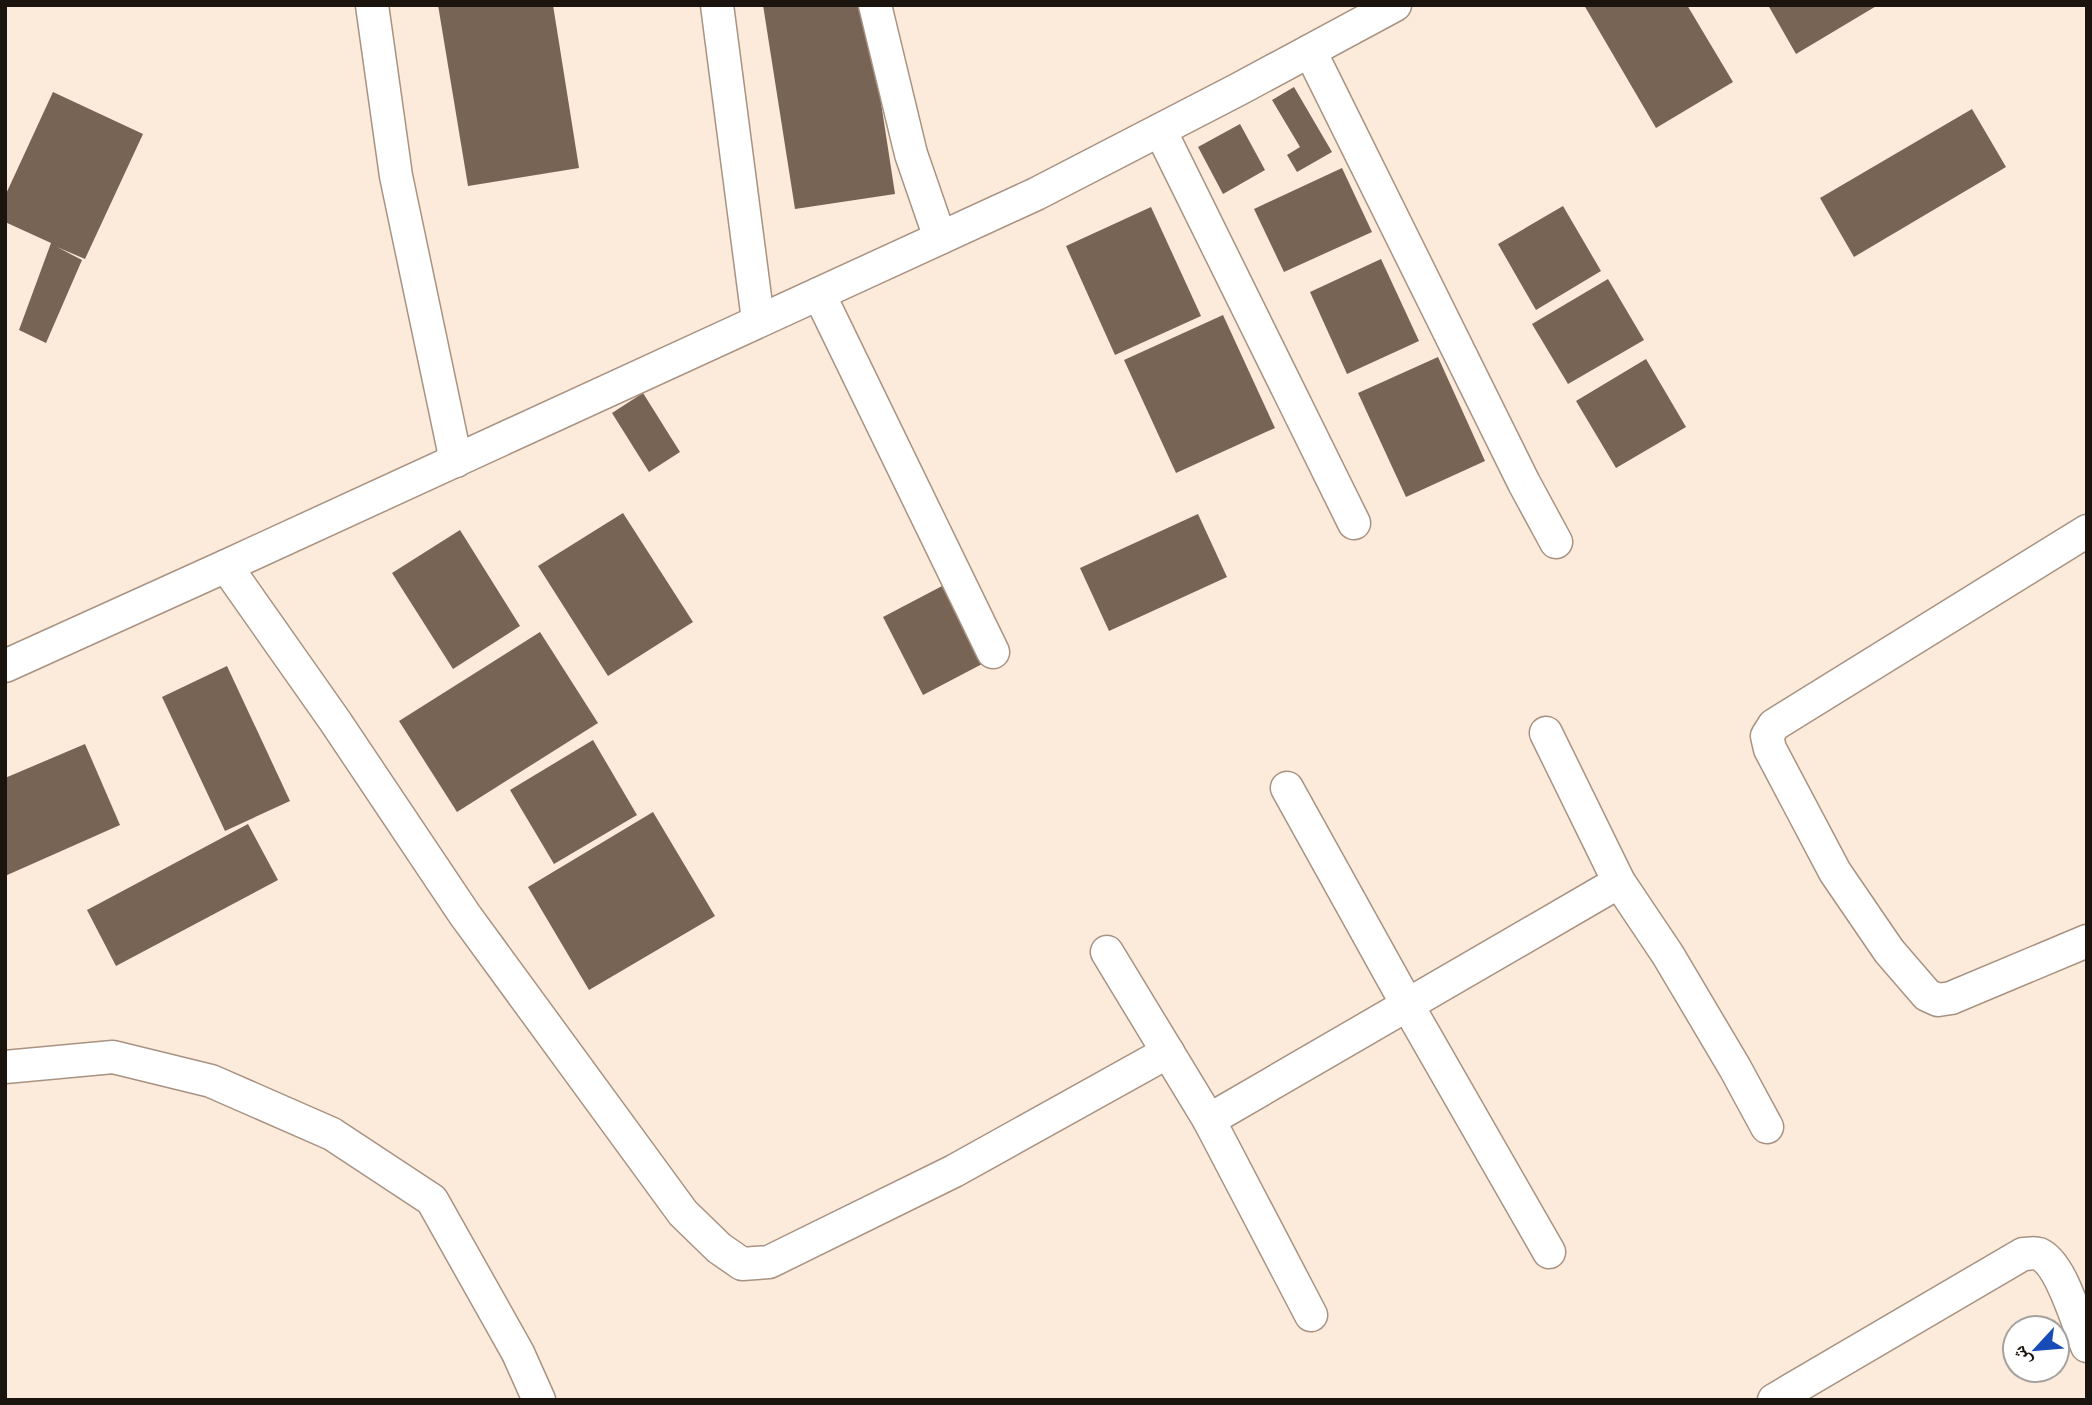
<svg xmlns="http://www.w3.org/2000/svg" width="2092" height="1405" viewBox="0 0 2092 1405" font-family="Signika,'Noto Naskh Arabic',sans-serif">
<style>
.building{fill:#786455}
.lines{fill:none;stroke-linecap:round;stroke-linejoin:round}
.minor-casing{stroke:#a89382;stroke-width:35}
.minor{stroke:#fff;stroke-width:32}
</style>
<rect width="100%" height="100%" fill="#fceadb"/>
<!-- building -->
<g class="building">
<path d="M438,5H553L579,168L468,186Z"/>
<path d="M763,5H866L895,194L795,209Z"/>
<path d="M1584,5H1687L1733,82L1656,128Z"/>
<path d="M1768,5H1878L1796,54Z"/>
<path d="M1294,87L1332,152L1297,172L1287,155L1300,147L1272,100Z"/>
<path d="M53,92L143,134L85,259L57,247L82,260L46,343L19,330L51,243L5,222V196Z"/>
<path d="M1972,109L2006,167L1854,257L1820,198Z"/>
<path d="M1240,124L1265,170L1223,194L1198,147Z"/>
<path d="M1342,168L1372,232L1284,272L1254,209Z"/>
<path d="M1563,206L1601,271L1536,310L1498,244Z"/>
<path d="M1151,207L1201,316L1115,355L1066,246Z"/>
<path d="M1381,259L1419,341L1347,374L1310,292Z"/>
<path d="M1608,279L1644,340L1568,384L1532,324Z"/>
<path d="M1223,315L1275,428L1176,473L1124,360Z"/>
<path d="M1438,357L1485,461L1406,497L1358,393Z"/>
<path d="M1646,359L1686,427L1616,468L1576,401Z"/>
<path d="M643,393L680,452L649,472L612,413Z"/>
<path d="M623,513L693,622L608,676L538,566Z"/>
<path d="M1198,514L1227,577L1109,631L1080,568Z"/>
<path d="M460,530L520,626L453,669L392,573Z"/>
<path d="M944,585L984,663L923,695L883,617Z"/>
<path d="M540,632L598,723L457,812L399,721Z"/>
<path d="M227,666L290,801L225,831L162,697Z"/>
<path d="M593,740L637,815L554,864L510,790Z"/>
<path d="M85,744L120,825L5,876V778Z"/>
<path d="M653,812L715,916L589,990L528,887Z"/>
<path d="M248,824L278,880L116,966L87,910Z"/>
</g>
<g class="lines">
<!-- minor casing -->
<g class="minor-casing">
<g id="minor">
<path d="M372,5L396,176L456,461"/>
<path d="M717,5L758,320"/>
<path d="M875,5L911,154L940,238"/>
<path d="M1310,51L1524,483L1556,542"/>
<path d="M1160,130L1354,523"/>
<path d="M819,294L993,652"/>
<path d="M2087,531L1774,725L1767,736L1770,749L1835,872L1889,951L1927,995L1938,1000L1951,998L2087,941"/>
<path d="M226,566L335,721L465,915L683,1213L719,1248L742,1264L769,1262L954,1171L1168,1052"/>
<path d="M5,666L226,566L1036,194L1239,89L1395,5"/>
<path d="M1546,733L1619,882L1668,955L1735,1068L1767,1127"/>
<path d="M1287,788L1408,1006L1549,1252"/>
<path d="M1107,952L1209,1120L1311,1315"/>
<path d="M5,1067L113,1057L211,1081L332,1134L432,1200L518,1353L539,1400"/>
<path d="M1209,1120L1619,882"/>
<path d="M1774,1400L2023,1254C2029,1254 2033,1252 2039,1254C2062,1264 2077,1323 2087,1346"/>
</g>
</g>
<!-- minor -->
<use href="#minor" class="minor"/>
</g>
<!-- border -->
<rect width="2092" height="1405" fill="none" stroke="#1b130d" stroke-width="14"/>
<!-- north arrow -->
<g transform="translate(2036 1349) rotate(244)"><circle r="33" fill="#ffffff" stroke="#a4a19e" stroke-width="2"/>
<path d="M0-5L12 26L0 18L-12 26Z" fill="#174cb8"/>
<text y="-10" font-size="19" font-weight="bold" text-anchor="middle" fill="#1b130d">ش</text>
</g>
</svg>
